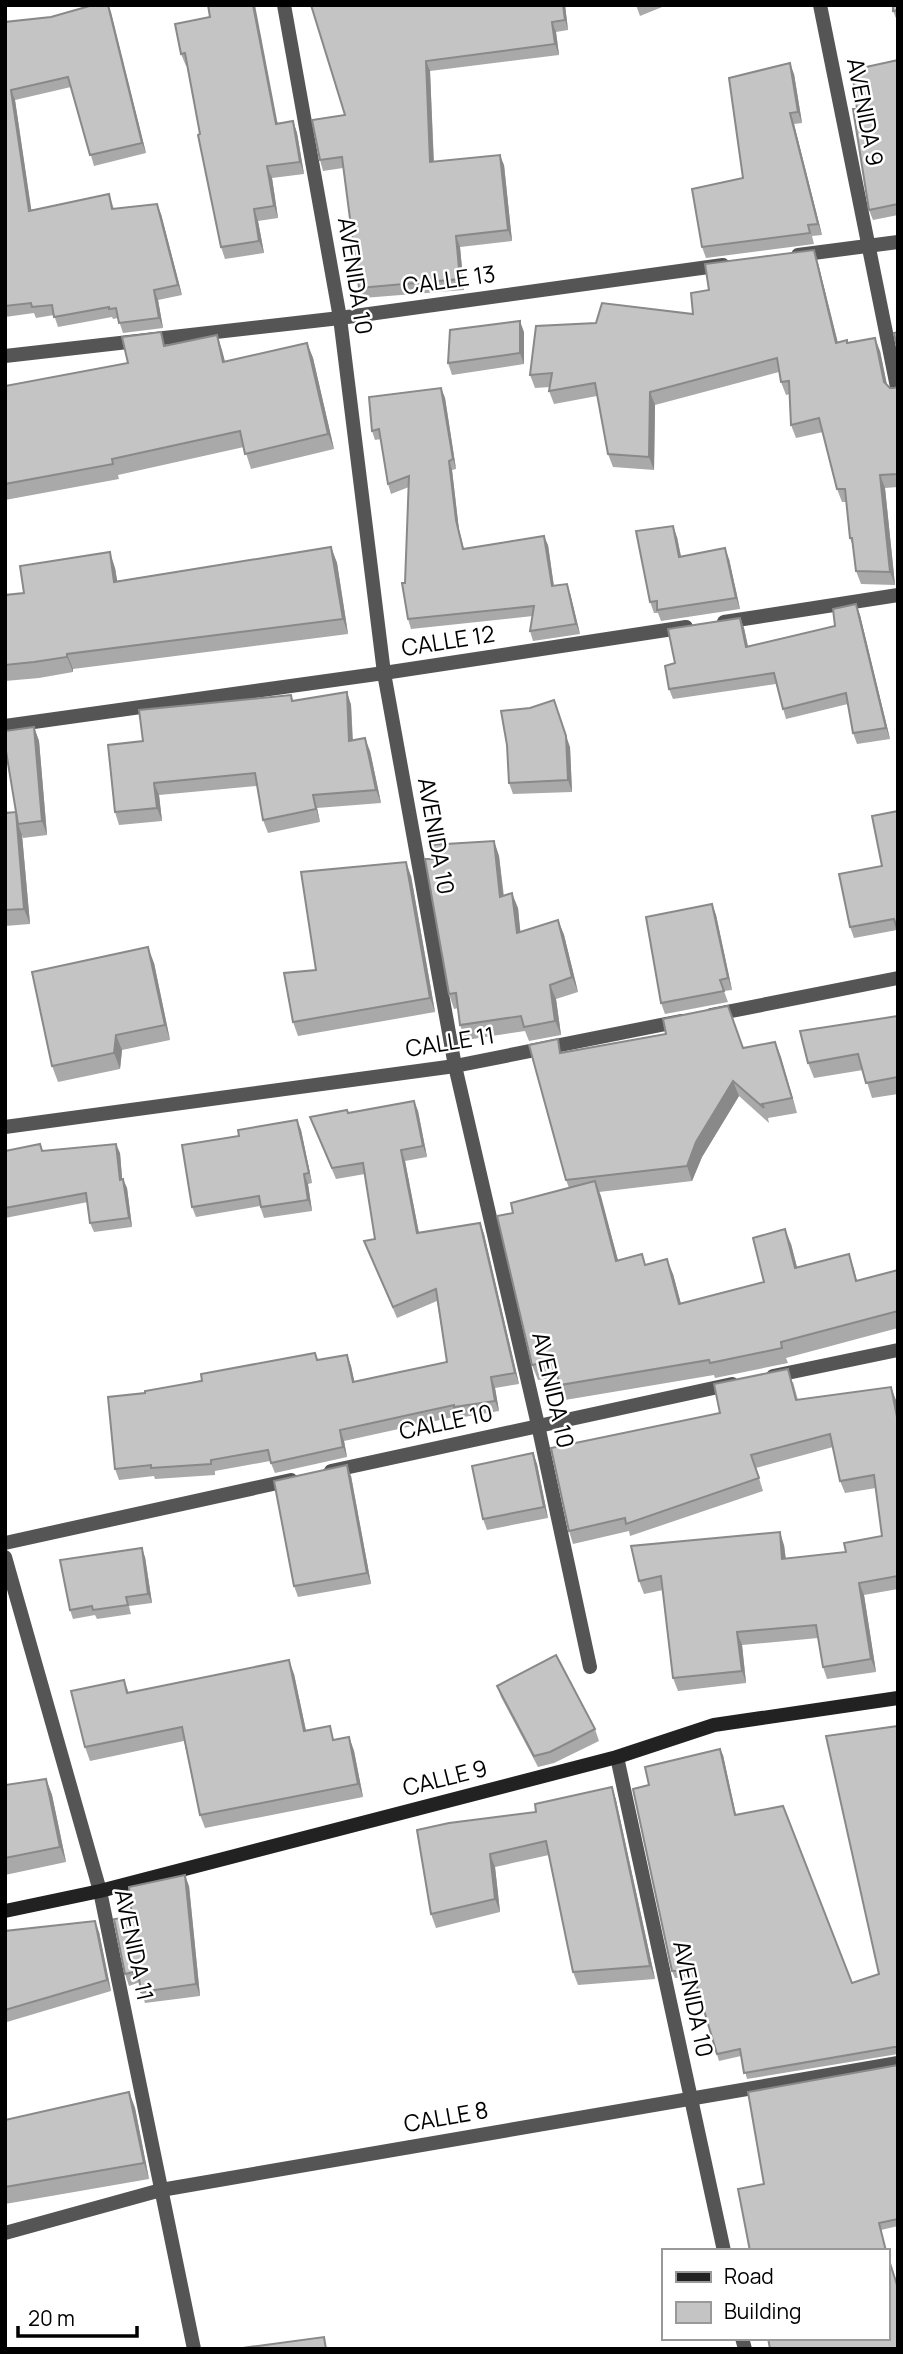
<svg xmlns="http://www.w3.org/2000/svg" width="903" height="2354" viewBox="0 0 903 2354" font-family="Manrope,sans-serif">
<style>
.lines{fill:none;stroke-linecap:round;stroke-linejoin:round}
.street{stroke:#555;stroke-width:14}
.secondary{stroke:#222;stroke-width:14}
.wall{fill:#a9a9a9}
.shaded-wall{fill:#898989}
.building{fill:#c4c4c4;stroke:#898989;stroke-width:2}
.labels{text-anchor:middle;stroke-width:5;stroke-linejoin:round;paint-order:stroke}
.street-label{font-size:23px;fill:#000;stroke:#fff}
</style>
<rect width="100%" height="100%" fill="#fff"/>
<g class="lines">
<!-- street -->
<g class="street">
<path d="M284,5L340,318L384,673L455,1066L538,1425L590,1667"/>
<path d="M820,5L898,392"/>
<path d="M798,255L898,242"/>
<path d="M5,356L340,318L723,265"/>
<path d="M724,622L898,595"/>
<path d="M5,726L384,673L686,627"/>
<path d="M711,1015L898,978"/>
<path d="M5,1127L455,1066L681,1021"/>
<path d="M773,1376L898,1350"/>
<path d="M331,1471L732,1384"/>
<path d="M5,1543L291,1480"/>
<path d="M5,1557L100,1891L194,2349"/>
<path d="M617,1757L724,2251"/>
<path d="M5,2233L161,2190L898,2063"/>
<path d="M742,2338L745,2349"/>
</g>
<!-- secondary -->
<path class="secondary" d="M5,1911L100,1891L617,1757L714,1725L898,1698"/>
</g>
<!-- wall -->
<g class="wall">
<path d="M108,5L146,153L94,166L71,87L15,100L31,210L109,194L114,209L161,214L182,295L158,300L163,328L123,333L118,318L113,319L112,317L58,327L54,315L36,318L34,313L5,317V22L51,17Z"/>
<path d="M311,5H565L568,30L556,32L559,55L430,71L434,162L504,165L512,241L460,247L464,290L363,298L359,288L343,168L323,171L320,160L345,115Z"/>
<path d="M636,5H667L640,16Z"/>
<path d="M898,5V23L893,11Z"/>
<path d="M210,17L278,123L293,121L297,133L304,174L272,178L278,218L258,221L264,253L225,259L221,247L188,66H186L181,54Z"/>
<path d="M898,60V215L873,220L869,210L857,109Z"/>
<path d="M794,74L802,123L794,124L822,235L812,236L814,244L706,258L702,247L743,178Z"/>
<path d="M818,263L838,343H848L880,351L887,385L890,388H894L898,387V487L885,488L895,585L861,584L856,571L854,549L850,538L846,502H842L837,489L823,432L796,438L791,425L790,394L786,395L781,382L779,372L655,405L654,470L613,467L608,454L597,396L554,404L549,391L550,387L535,388L530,375L596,323L693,314L709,290Z"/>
<path d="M524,332V364L452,375L448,363Z"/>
<path d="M217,335L225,362L307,343L313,358L334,449L251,469L244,447L118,475L119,479L5,500V386L128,363L166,346Z"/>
<path d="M441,388L445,398L456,469L452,470L459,530L464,549L548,545L554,586L570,593L580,634L533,641L530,631L533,616L411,629L408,619L405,583L409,487L391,494L388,484L381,439L375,440L372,431Z"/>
<path d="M677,537L681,556L729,559L740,609L661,621L658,613H654L650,602Z"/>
<path d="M331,547L337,563L348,634L73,669V672L39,678L5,681V595L24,593L115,568L117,581Z"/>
<path d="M856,604L860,615L890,739L857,744L853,733L848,704L786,719L776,684L673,699L669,689L675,663L740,618L744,628L748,646L835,626Z"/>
<path d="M347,692L351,705L353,740L370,751L381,803L317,808L320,822L268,833L263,820L257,786L159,795L162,821L119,825L115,812L143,741L291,695L293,701Z"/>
<path d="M34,727L39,741L47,835L23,838L22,835L30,924L5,926V813L16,812Z"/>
<path d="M570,747L572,792L513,794L509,783Z"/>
<path d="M494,841L499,856L504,896L518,908L520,932L558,920L564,935L578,992L556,999L561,1035L529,1041L525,1031L466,1040L460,1025L458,1008L454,1009L449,994L433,859Z"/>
<path d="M882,866L897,930L854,938L850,927Z"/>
<path d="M411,876L435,1012L298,1036L293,1022L316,970Z"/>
<path d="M712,904L716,915L732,990L724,991L728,1002L665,1014L661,1003Z"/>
<path d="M154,963L170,1040L122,1050L120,1069L58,1082L52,1066Z"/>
<path d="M898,1016V1094L872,1098L863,1070L814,1078L808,1063Z"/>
<path d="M775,1042L797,1113L768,1118L769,1123L739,1096L702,1157L692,1181L599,1192L618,1260L646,1265L673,1274L681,1304L764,1282L791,1244L797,1267L849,1254L857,1281L898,1270V1328L786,1358L788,1363L715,1378L714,1375L565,1400L557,1377L538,1380L532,1365L513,1213L569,1188L566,1180L563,1053L743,1048Z"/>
<path d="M414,1101L418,1111L427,1157L405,1161L419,1233L480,1223L484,1234L519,1384L495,1388L499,1411L458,1418V1416L344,1441L347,1457L275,1473L270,1461L215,1471V1475L155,1479L154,1476L119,1480L115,1469L145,1393L315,1353L318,1360L347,1355L351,1366L354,1382L447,1362L437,1301L397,1318L364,1241L375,1239L365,1174L336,1179L310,1117L348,1113Z"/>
<path d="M297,1120L301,1130L312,1183L308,1184L312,1211L264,1218L260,1206L196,1217L192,1207L239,1136Z"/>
<path d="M40,1144L43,1151L120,1153L122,1179L127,1188L132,1227L94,1232L90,1223L88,1202L5,1218V1151Z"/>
<path d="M793,1382L798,1400H896L898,1410V1589L864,1595L876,1672L827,1679L823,1667L818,1638L742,1645L746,1683L678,1691L673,1678L663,1590L644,1594L639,1581L784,1545L786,1559L846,1552L882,1536L876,1488L845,1493L840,1481L833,1447L756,1468L763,1491L630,1536L629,1531L573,1544L569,1531L720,1413Z"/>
<path d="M533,1453L537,1464L548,1518L487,1530L483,1519Z"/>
<path d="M351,1476L371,1584L298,1597L294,1586Z"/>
<path d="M145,1557L152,1603L129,1606L131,1614L97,1619L95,1615L73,1619L70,1610Z"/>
<path d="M294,1674L306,1731L335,1740L349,1737L354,1751L363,1797L205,1828L200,1815L184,1741L90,1761L85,1747L124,1680L129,1693Z"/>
<path d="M497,1686L595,1729L599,1741L554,1763L538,1767L501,1697Z"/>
<path d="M898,1726V2054L747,2079L741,2056L719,2061L694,1977L675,1978L672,1971L649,1785L723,1755L736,1814L852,1983L879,1974Z"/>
<path d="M46,1779L52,1795L66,1862L5,1875V1785Z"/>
<path d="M612,1787L616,1800L655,1979L578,1985L573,1972L549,1855L495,1867L500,1912L436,1928L431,1914L417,1830L536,1812Z"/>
<path d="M189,1886L200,1996L145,2003L141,1992L140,1982L129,1986L125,1974L132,1917Z"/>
<path d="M5,1931L99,1932L111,1991L7,2022L5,2017Z"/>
<path d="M898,2065V2226L881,2230L764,2184Z"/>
<path d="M129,2092L135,2108L149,2179L5,2204V2120Z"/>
</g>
<!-- shaded-wall -->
<g class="shaded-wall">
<path d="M108,5L111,12L146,153L142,143Z"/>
<path d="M253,5H255L280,136L276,124Z"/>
<path d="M563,5H565L568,30L565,20Z"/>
<path d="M552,22L556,32L559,55L555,44Z"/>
<path d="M426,61L430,71L434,173L430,162Z"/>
<path d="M790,63L794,74L802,123L798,112Z"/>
<path d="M11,90L15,100L33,221L29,211Z"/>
<path d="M790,113L794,124L822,235L818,224Z"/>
<path d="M293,121L297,133L304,174L300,162Z"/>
<path d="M500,155L504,165L512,241L508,230Z"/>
<path d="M267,166L272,178L278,218L274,206Z"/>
<path d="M157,204L161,214L182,295L178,285Z"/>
<path d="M254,209L258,221L264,253L259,241Z"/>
<path d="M456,236L460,247L464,290L460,279Z"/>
<path d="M814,250L818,263L841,356L836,343Z"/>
<path d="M154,290L158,300L163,328L159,318Z"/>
<path d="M520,321L524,332V364L520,353Z"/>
<path d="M217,335L222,350L229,377L223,362Z"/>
<path d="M875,338L880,351L889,395L884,382Z"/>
<path d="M307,343L313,358L334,449L328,434Z"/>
<path d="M441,388L445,398L456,469L453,459Z"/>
<path d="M650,392L655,405L654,470L649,457Z"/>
<path d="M449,461L452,470L459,530L466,558L456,520Z"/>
<path d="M880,475L885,488L895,585L890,572Z"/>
<path d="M673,526L677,537L683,568L679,557Z"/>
<path d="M544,536L548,545L555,595L552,586Z"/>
<path d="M331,547L337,563L348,634L343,619Z"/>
<path d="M725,548L729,559L740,609L736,598Z"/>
<path d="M110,552L115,568L120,597L114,582Z"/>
<path d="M567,584L570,593L580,634L576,624Z"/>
<path d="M856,604L860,615L890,739L886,728Z"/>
<path d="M740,618L744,628L750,657L746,647Z"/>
<path d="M67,654L73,669V672L67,657Z"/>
<path d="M347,692L351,705L353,754L349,741Z"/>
<path d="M554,700L570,747L572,792L568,780Z"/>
<path d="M34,727L39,741L47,835L42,821Z"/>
<path d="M365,738L370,751L381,803L376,790Z"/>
<path d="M154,783L159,795L162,821L157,808Z"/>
<path d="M313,795L317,808L320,822L316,809Z"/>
<path d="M16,812L18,824L22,835L30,924L24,909Z"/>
<path d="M494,841L499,856L505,912L500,897Z"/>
<path d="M406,862L411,876L435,1012L430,998Z"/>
<path d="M512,893L518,908L522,948L517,933Z"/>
<path d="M712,904L716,915L732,990L728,978Z"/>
<path d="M558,920L564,935L578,992L572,977Z"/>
<path d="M148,947L154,963L170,1040L165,1025Z"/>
<path d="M550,985L556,999L561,1035L555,1021Z"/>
<path d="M116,1035L122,1050L120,1069L114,1053Z"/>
<path d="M775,1042L781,1057L797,1113L792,1098Z"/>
<path d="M733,1081L739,1096L702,1157L692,1181L687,1166L696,1142Z"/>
<path d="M414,1101L418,1111L427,1157L423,1146Z"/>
<path d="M297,1120L301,1130L312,1183L309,1173Z"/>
<path d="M116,1144L120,1153L123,1189L120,1180Z"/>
<path d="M401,1150L405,1161L421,1244L417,1233Z"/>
<path d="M304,1174L308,1184L312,1211L308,1200Z"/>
<path d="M123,1179L127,1188L132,1227L129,1218Z"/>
<path d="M595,1181L601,1196L622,1276L616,1261Z"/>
<path d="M480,1223L484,1234L519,1384L515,1373Z"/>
<path d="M785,1229L791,1244L801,1283L795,1268Z"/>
<path d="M849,1254L854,1269L861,1297L856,1281Z"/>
<path d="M667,1259L673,1274L685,1319L679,1304Z"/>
<path d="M347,1355L351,1366L357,1393L353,1382Z"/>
<path d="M491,1377L495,1388L499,1411L495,1401Z"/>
<path d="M891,1387L896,1400L898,1410V1422Z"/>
<path d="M340,1430L344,1441L347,1457L343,1447Z"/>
<path d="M533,1453L537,1464L548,1518L544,1507Z"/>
<path d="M347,1465L351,1476L371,1584L367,1573Z"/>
<path d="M780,1532L784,1545L787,1572L782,1559Z"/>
<path d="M142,1548L145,1557L152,1603L148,1594Z"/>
<path d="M859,1583L864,1595L876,1672L871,1659Z"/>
<path d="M737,1632L742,1645L746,1683L742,1671Z"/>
<path d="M289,1660L294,1674L309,1745L304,1731Z"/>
<path d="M349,1737L354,1751L363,1797L358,1784Z"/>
<path d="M720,1749L723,1755L737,1821L735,1815Z"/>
<path d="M46,1779L52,1795L66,1862L60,1847Z"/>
<path d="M612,1787L616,1800L655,1979L650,1966Z"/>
<path d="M490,1854L495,1867L500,1912L495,1899Z"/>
<path d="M185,1875L189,1886L200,1996L196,1984Z"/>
<path d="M95,1921L99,1932L111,1991L107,1980Z"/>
<path d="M129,2092L135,2108L149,2179L144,2163Z"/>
</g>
<!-- building -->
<g class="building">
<path d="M93,5H108L142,143L90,155L68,77L11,90L29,211L109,194L112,209L157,204L178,285L154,290L159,318L119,323L116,308L109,309V307L54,317L52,305L32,307L31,303L5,306V22L51,17Z"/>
<path d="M208,5H253L276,124L293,121L300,162L267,166L274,206L254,209L259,241L221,247L198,135L200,134L185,53L181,54L175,24L210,17Z"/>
<path d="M311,5H563L565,20L552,22L555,44L426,61L430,162L500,155L508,230L456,236L460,279L359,288L342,157L320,160L312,120L345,115Z"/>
<path d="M893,5H898V10L893,11Z"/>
<path d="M898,60V204L869,210L853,109H857L852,70Z"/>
<path d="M790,63L798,112L790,113L818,224L808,225L810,233L702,247L692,189L743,178L729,78Z"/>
<path d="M814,250L836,343L847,340V343L875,338L884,382L890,388H894L898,387V474L880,475L890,572L856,571L852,538H850L845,489H837L819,418L791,425L789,381L781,382L777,358L650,392L649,457L608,454L595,383L549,391L552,373L530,375L536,326L596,323L602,303L693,314L691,293L709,290L705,264Z"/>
<path d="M520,321V353L448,363L450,330Z"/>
<path d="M161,332L164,346L217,335L223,362L307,343L328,434L245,454L240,431L112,459L113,464L5,484V386L128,363L122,337Z"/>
<path d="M898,332V353L894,333Z"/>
<path d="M441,388L453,459L449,461L456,520L463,549L544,536L552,586L567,584L576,624L530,631L534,606L408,619L402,583H405L409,476L388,484L379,429L372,431L369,397Z"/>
<path d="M673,526L679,557L725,548L736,598L657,610V601L650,602L636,531Z"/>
<path d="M331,547L343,619L67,654V657L34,662L5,665V595L24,593L20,566L110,552L114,582Z"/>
<path d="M856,604L886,728L853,733L846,693L783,709L774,673L669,689L665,666L675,663L668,629L740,618L746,647L835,626L833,609Z"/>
<path d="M347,692L349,741L365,738L376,790L313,795L316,809L263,820L255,773L154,783L157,808L115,812L108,745L143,741L139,710L291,695L292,701Z"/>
<path d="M554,700L566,736L568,780L509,783L507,745L501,711L530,708Z"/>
<path d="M34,727L42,821L18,824L5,745V731Z"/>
<path d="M898,811V932L894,919L850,927L839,874L882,866L872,816Z"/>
<path d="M16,812L24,909L5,910V813Z"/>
<path d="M494,841L500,897L512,893L517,933L558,920L572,977L550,985L555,1021L524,1027L521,1016L460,1025L456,993L449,994L425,859H433L430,845Z"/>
<path d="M406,862L430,998L293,1022L284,973L316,970L301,872Z"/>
<path d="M712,904L728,978L720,980L724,991L661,1003L646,917Z"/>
<path d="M148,947L165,1025L116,1035L114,1053L52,1066L32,972Z"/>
<path d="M728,1006L743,1048L775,1042L792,1098L762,1104L764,1108L733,1081L696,1142L687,1166L566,1180L529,1045L558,1039L560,1053L666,1034L663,1019Z"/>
<path d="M898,1016V1077L866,1083L858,1054L808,1063L800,1031Z"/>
<path d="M414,1101L423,1146L401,1150L417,1233L480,1223L515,1373L491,1377L495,1401L454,1407V1405L340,1430L343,1447L271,1463L268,1450L211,1460V1464L151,1468V1465L115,1469L108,1397L145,1393V1391L202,1381L201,1374L315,1353L317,1360L347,1355L353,1382L447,1362L436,1289L393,1307L364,1241L375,1239L363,1163L332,1168L310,1117L347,1110L348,1113Z"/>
<path d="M297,1120L309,1173L304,1174L308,1200L261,1207L259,1196L192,1207L182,1145L239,1136L238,1130Z"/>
<path d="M40,1144L42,1151L116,1144L120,1180L123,1179L129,1218L90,1223L86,1193L5,1208V1151Z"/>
<path d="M595,1181L616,1261L642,1254L645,1265L667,1259L679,1304L764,1282L753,1238L785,1229L795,1268L849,1254L856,1281L898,1270V1311L781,1342L782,1348L710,1363L709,1360L560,1385L553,1361L532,1365L497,1216L513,1213L511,1203Z"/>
<path d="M788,1369L796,1400L891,1387L898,1422V1576L859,1583L871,1659L823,1667L816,1625L737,1632L742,1671L673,1678L661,1576L639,1581L631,1546L780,1532L782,1559L846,1552L844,1543L882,1536L874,1475L840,1481L830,1434L751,1455L759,1478L626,1524L625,1518L569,1531L551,1448L720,1413L714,1384Z"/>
<path d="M533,1453L544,1507L483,1519L472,1466Z"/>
<path d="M347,1465L367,1573L294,1586L274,1481Z"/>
<path d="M142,1548L148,1594L126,1597L128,1605L93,1610L92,1606L70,1610L60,1560Z"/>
<path d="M556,1655L595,1729L550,1752L534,1756L497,1686Z"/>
<path d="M289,1660L304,1731L330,1726L333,1740L349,1737L358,1784L200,1815L182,1727L85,1747L71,1691L124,1680L127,1693Z"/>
<path d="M898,1726V2047H894L744,2073L740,2049L717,2054L692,1970L672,1971L633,1789L649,1785L645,1767L720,1749L735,1815L783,1806L852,1983L879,1974L826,1736Z"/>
<path d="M46,1779L60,1847L5,1858V1785Z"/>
<path d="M612,1787L650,1966L573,1972L546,1841L490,1854L495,1899L431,1914L417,1830L449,1823L536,1812L535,1804Z"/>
<path d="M185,1875L196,1984L141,1992L138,1971L125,1974L114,1919L132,1917L129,1887Z"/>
<path d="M95,1921L107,1980L5,2010V1931Z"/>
<path d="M898,2065V2219L879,2223L886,2251H750L738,2189L764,2184L748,2092Z"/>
<path d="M129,2092L144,2163L5,2187V2120Z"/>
<path d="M887,2254L898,2288V2349H770L768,2338H887Z"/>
<path d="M324,2337L326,2349H242V2348Z"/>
</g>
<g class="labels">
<!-- street labels -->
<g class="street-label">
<text transform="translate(865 112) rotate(79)" y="8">AVENIDA 9</text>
<text transform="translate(355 276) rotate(81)" y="8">AVENIDA 10</text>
<text transform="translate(449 280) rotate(-8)" y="8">CALLE 13</text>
<text transform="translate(448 641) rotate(-9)" y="8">CALLE 12</text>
<text transform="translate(436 836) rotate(80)" y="8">AVENIDA 10</text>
<text transform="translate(450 1042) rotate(-9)" y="8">CALLE 11</text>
<text transform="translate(553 1390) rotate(77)" y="8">AVENIDA 10</text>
<text transform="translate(446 1422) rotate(-12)" y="8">CALLE 10</text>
<text transform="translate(445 1778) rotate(-14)" y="8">CALLE 9</text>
<text transform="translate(134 1945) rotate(78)" y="8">AVENIDA 11</text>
<text transform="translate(693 1999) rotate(78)" y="8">AVENIDA 10</text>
<text transform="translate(446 2117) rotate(-10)" y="8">CALLE 8</text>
</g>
</g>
<!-- border -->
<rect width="903" height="2354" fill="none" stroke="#000000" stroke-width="14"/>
<!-- legend -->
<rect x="662" y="2249" width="228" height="91" fill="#ffffff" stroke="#999999" stroke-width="2"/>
<rect x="676" y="2272" width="35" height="10" fill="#222222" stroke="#999999" stroke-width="2"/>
<text x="724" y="2284" font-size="21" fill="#000000">Road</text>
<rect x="676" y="2302" width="35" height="21" fill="#c4c4c4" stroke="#999999" stroke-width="2"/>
<text x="724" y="2319" font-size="21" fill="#000000">Building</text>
<!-- scale -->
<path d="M18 2326v10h119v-10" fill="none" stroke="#000000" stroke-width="3.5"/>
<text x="28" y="2326" font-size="21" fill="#000000" stroke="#ffffff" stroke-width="5" paint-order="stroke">20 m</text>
</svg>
